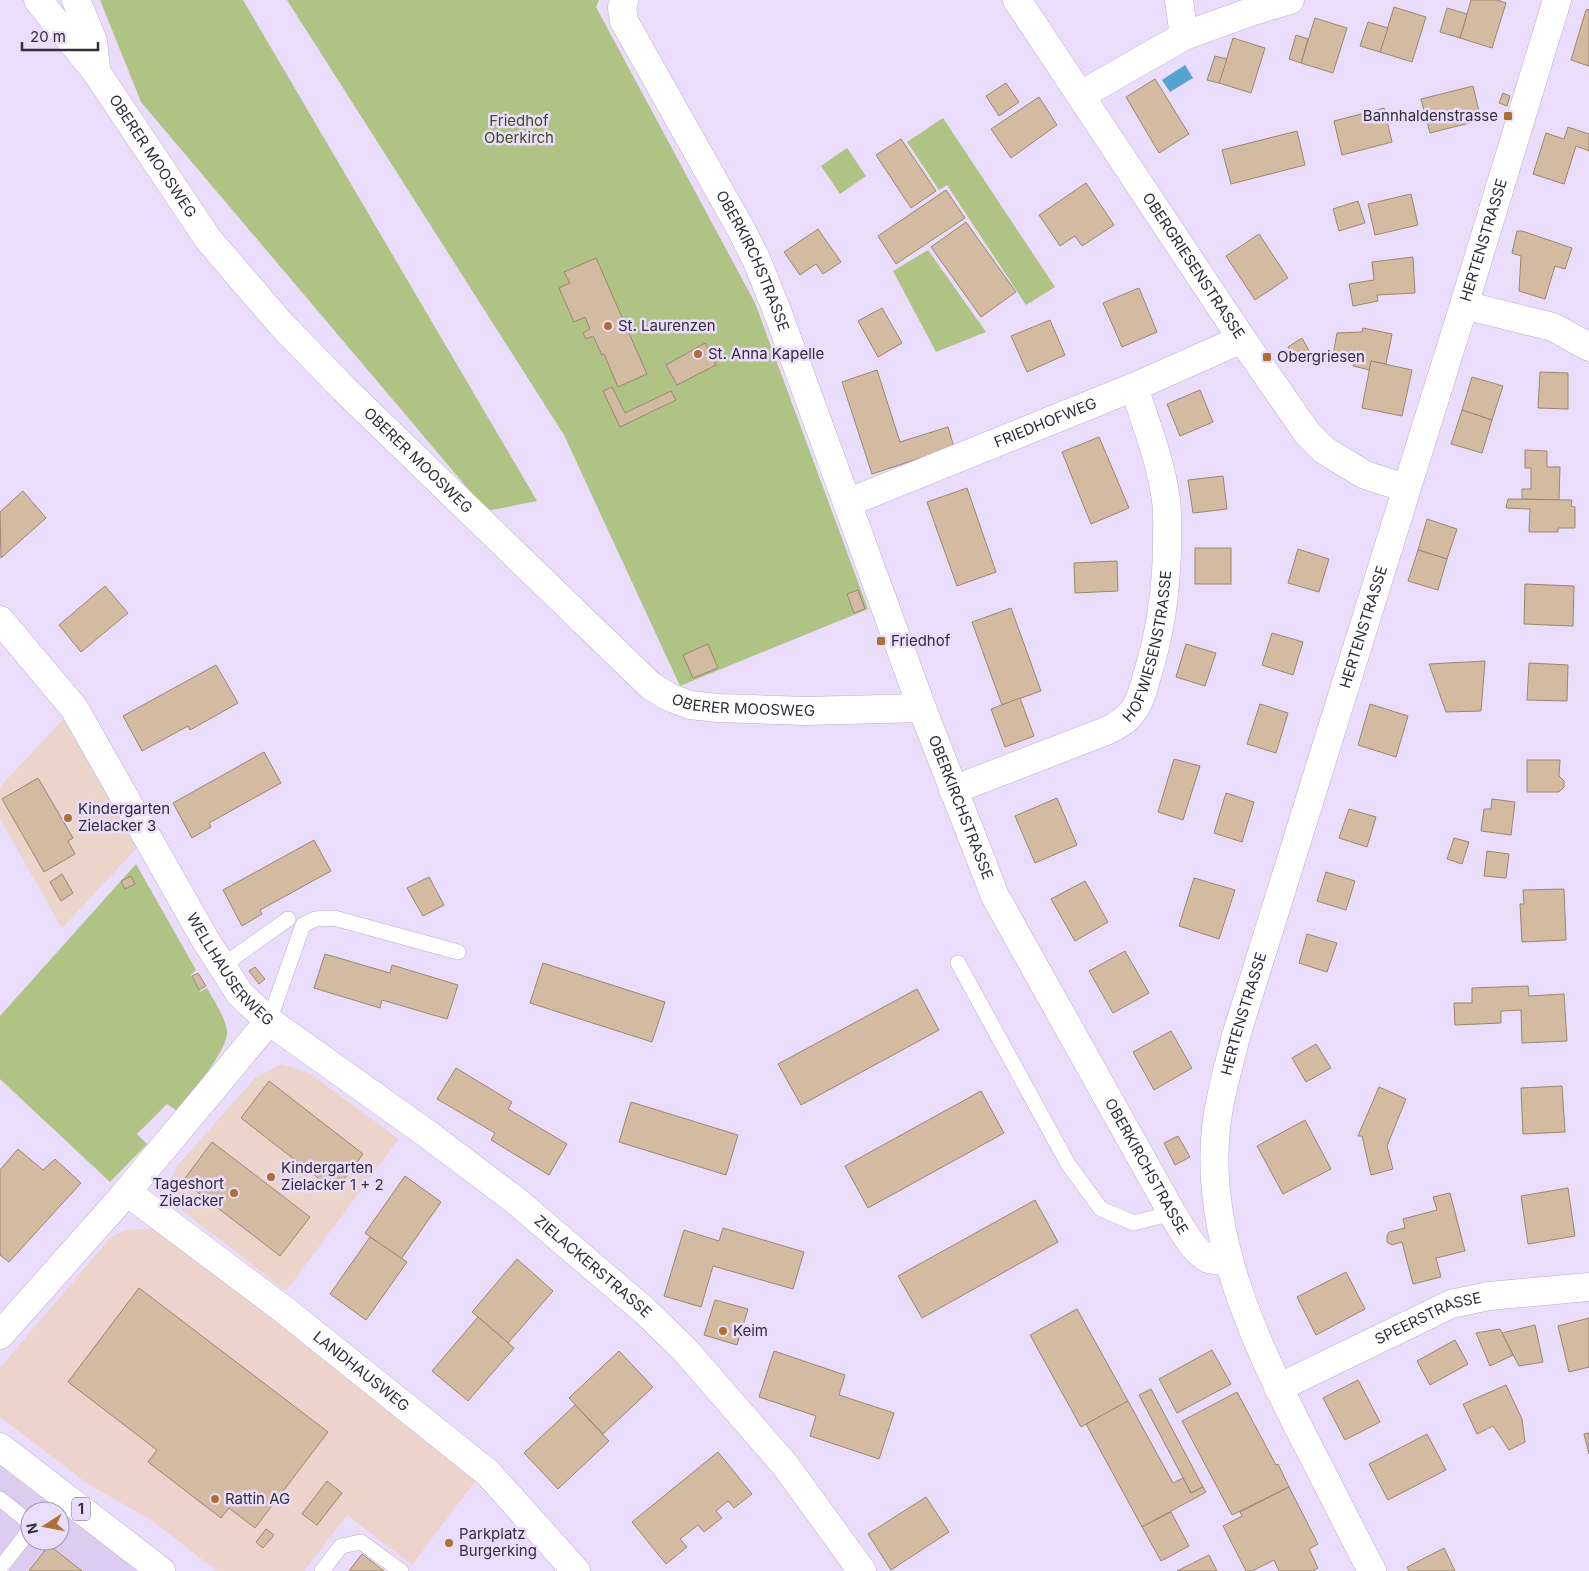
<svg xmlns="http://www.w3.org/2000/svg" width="1589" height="1571" viewBox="0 0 1589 1571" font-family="Inter,sans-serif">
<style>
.built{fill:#ddccf0;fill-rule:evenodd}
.industrial{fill:#ecd3cc}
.education{fill:#ebd4c9}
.green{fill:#aec384}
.water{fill:#54a3d1}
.building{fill:#d2bba1;stroke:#9b866d}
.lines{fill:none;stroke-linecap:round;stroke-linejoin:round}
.service-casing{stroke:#bdafcd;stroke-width:16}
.minor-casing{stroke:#bdafcd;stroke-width:29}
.primary-casing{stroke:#bdafcd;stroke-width:29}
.service{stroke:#fff;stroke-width:15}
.minor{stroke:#fff;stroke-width:28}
.primary{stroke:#fff;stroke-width:28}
.poi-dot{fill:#ae6f36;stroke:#eadcfb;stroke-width:2}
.labels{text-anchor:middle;stroke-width:5;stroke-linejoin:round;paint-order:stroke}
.shield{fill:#eadcfb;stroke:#6a6274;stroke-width:1}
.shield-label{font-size:14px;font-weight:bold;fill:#332e3a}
.poi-label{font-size:15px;fill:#332e3a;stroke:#eadcfb;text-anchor:start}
.park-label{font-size:15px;fill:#40501a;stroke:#eadcfb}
.street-label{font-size:15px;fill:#332e3a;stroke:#eadcfb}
</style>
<rect width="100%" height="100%" fill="#eadcfb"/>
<!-- built -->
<path class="built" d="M0,1452L157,1571H0ZM30,1511H60V1541H30Z"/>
<!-- industrial -->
<path class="industrial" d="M137,1229H152L165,1234L389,1405L476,1480L412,1565L347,1515L304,1571H217L151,1520L88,1484L0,1417V1368L110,1238L123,1231Z"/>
<!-- education -->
<g class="education">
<path d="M74,708L148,836L62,928L0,819V787Z"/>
<path d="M282,1064L309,1073L399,1139L286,1291L184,1212L168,1189L177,1166L255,1078Z"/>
</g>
<!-- green -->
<g class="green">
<path d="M100,0H243L537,501L487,511L141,102Z"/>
<path d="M287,0H599L596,7L755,303L868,609L680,686L564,435Z"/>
<path d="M943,118L1055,287L1026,305L947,185L939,190L907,142Z"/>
<path d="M847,148L866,176L840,194L821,166Z"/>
<path d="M928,250L986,332L936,352L893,271Z"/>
<path d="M136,864L196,970L191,975L200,992L207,988C214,1001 224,1015 227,1030C230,1049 189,1095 177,1111L167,1104L137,1134L147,1144L110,1182L0,1079V1016Z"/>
</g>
<!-- water -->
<path class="water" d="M1185,65L1193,78L1170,92L1162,80Z"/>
<!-- building -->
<g class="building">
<path d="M1471,0H1497L1506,3L1492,48L1460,38Z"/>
<path d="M1394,7L1426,17L1412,62L1380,52Z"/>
<path d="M1447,8L1467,14L1460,38L1440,32Z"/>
<path d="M1589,9V66L1571,60L1586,10Z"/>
<path d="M1315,18L1347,28L1333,73L1301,63Z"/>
<path d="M1368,22L1388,28L1380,52L1360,46Z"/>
<path d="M1296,35L1308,39L1301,63L1289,59Z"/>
<path d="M1233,38L1265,48L1251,93L1219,83Z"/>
<path d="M1215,56L1227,59L1219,83L1207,80Z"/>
<path d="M1155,79L1189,134L1159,153L1126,97Z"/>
<path d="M1006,83L1019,102L999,116L986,96Z"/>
<path d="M1473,86L1481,120L1430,133L1421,99Z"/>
<path d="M1503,93L1510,96L1507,106L1499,103Z"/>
<path d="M1039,97L1057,125L1011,158L991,129Z"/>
<path d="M1384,108L1392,142L1342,155L1334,121Z"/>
<path d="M1568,127L1589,134V151L1576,146L1564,184L1533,174L1546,133L1564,139Z"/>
<path d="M1297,131L1305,165L1231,184L1222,150Z"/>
<path d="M901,139L936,191L911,208L876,155Z"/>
<path d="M1086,183L1114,225L1082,246L1075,236L1060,246L1039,215Z"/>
<path d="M946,190L965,218L896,264L878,236Z"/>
<path d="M1411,194L1418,225L1375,235L1368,204Z"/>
<path d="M1358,201L1365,223L1339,231L1333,209Z"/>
<path d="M966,222L1016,292L981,317L931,247Z"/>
<path d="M818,229L841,262L823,274L816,264L800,275L784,252Z"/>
<path d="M1517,231H1522L1572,248L1565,269L1555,266L1545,299L1519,291L1521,256L1512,253Z"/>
<path d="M1259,234L1288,278L1255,300L1226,256Z"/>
<path d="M1413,257L1415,293L1377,295L1378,301L1353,306L1349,284L1374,280L1372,262Z"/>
<path d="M596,258L647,374L618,387L604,354L602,355L593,336L586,339L583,333L590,329L585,317L574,322L559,288L570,283L564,272Z"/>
<path d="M1139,288L1157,332L1122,347L1103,303Z"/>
<path d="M882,308L902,343L878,357L858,321Z"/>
<path d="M1050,320L1065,355L1027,372L1011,336Z"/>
<path d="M1363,328L1392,334L1386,364L1371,361L1370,370L1353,366L1354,359L1333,355L1337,333L1362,332Z"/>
<path d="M1302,338L1311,354L1297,363L1288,347Z"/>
<path d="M705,343L716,365L677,385L666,365Z"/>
<path d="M1371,361L1412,370L1402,416L1362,408Z"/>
<path d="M877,370L900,442L948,427L954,447L872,474L842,382Z"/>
<path d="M1540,372L1568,373V409L1538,408Z"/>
<path d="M1472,377L1503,386L1492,420L1462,410Z"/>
<path d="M612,387L625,413L671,391L676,400L620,427L603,391Z"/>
<path d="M1200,390L1213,422L1180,436L1167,404Z"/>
<path d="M1462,410L1492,420L1482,453L1451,444Z"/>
<path d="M1099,437L1129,508L1091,524L1062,452Z"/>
<path d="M1525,450L1547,451V467H1560L1559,500L1522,499V489H1531V468H1525Z"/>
<path d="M1223,476L1227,509L1193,513L1188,480Z"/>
<path d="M967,488L996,572L957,586L927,502Z"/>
<path d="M23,491L46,518L1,558L0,512Z"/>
<path d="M1508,499L1572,500L1571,506L1575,507V528H1558V532H1529L1530,509L1506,508Z"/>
<path d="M1427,519L1457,529L1447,559L1418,550Z"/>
<rect x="1195" y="548" width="36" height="36"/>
<path d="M1298,549L1329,559L1319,592L1288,583Z"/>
<path d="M1418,550L1447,559L1438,590L1408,581Z"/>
<path d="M1117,561L1118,591L1075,593L1074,563Z"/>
<path d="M1525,584L1574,586L1573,626L1524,624Z"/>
<path d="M105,586L128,613L81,652L59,625Z"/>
<path d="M858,590L865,609L854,613L847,594Z"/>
<path d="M1011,608L1041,691L1002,705L972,622Z"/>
<path d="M1272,633L1303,642L1293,675L1262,665Z"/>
<path d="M708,644L718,668L693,678L683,655Z"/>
<path d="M1186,644L1216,653L1205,686L1176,677Z"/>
<path d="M1485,661L1481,711L1446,712L1429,664Z"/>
<path d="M1529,663L1568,665L1567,701L1527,700Z"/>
<path d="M216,665L238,703L190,730L188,726L142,751L123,716Z"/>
<path d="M1020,698L1034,736L1005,747L991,709Z"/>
<path d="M1260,704L1288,713L1276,753L1247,744Z"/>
<path d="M1370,704L1408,716L1396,757L1358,745Z"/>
<path d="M264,752L281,783L209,823L211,827L192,838L173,803Z"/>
<path d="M1174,759L1200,766L1183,820L1158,812Z"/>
<path d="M1527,760H1560L1559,776L1564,781V787L1559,792H1527Z"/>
<path d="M38,778L73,838L68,841L75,854L44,872L2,799Z"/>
<path d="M1226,793L1254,802L1242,842L1214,833Z"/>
<path d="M1057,798L1077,845L1035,863L1015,816Z"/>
<path d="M1492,799L1515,802L1511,835L1481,831L1484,809H1491Z"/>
<path d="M1349,809L1376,817L1367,847L1339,838Z"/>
<path d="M1454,838L1469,842L1462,864L1447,859Z"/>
<path d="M314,840L331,871L260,910L262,914L242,926L223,890Z"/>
<path d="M1487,851L1509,854L1506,878L1484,876Z"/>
<path d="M1326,872L1355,881L1346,910L1317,901Z"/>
<path d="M62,874L73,893L61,901L50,882Z"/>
<path d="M131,876L135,884L125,889L121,881Z"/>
<path d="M429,877L444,905L423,916L407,888Z"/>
<path d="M1194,878L1235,890L1219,939L1179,926Z"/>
<path d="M1085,881L1108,922L1075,941L1051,899Z"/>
<path d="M1564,889L1566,940L1522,942L1520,904H1524L1523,890Z"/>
<path d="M1307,934L1337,943L1327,972L1299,963Z"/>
<path d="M1125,951L1149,993L1113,1013L1089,971Z"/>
<path d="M325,954L390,973L392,965L458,985L447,1019L382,1000L380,1008L314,988Z"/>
<path d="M543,963L665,1002L652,1042L530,1003Z"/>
<path d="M255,967L265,979L259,984L249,971Z"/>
<path d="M198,973L206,986L199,990L192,976Z"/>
<path d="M1528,986L1529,996L1564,994L1567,1041L1522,1043L1521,1010L1501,1011V1023L1455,1025L1454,1003H1472V988Z"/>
<path d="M917,989L939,1030L801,1105L778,1064Z"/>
<path d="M1171,1031L1192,1068L1154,1090L1133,1052Z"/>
<path d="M1316,1044L1331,1068L1306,1082L1292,1058Z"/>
<path d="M456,1068L512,1102L508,1109L567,1144L549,1175L491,1140L495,1133L437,1099Z"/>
<path d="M269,1081L363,1154L335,1191L241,1118Z"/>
<path d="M1562,1086L1565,1132L1523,1134L1521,1088Z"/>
<path d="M1379,1087L1406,1099L1387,1146L1393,1169L1371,1175L1362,1136H1358Z"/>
<path d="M981,1091L1004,1133L868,1208L845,1166Z"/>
<path d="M631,1102L738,1135L726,1175L619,1142Z"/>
<path d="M1305,1120L1331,1169L1283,1194L1257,1146Z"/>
<path d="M1178,1136L1190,1157L1175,1165L1164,1143Z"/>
<path d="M212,1142L310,1217L280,1256L183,1181Z"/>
<path d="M18,1149L43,1170L55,1159L81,1183L9,1262L0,1255V1170Z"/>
<path d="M405,1176L441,1202L401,1259L365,1233Z"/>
<path d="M1568,1188L1575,1236L1528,1244L1521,1196Z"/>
<path d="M1450,1193L1465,1251L1436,1258L1441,1277L1413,1284L1402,1242L1392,1245L1387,1242V1236L1389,1232L1405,1228L1403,1219L1437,1210L1433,1197Z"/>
<path d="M1035,1200L1058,1242L922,1318L898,1276Z"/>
<path d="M723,1228L804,1252L793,1289L713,1266L701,1307L664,1296L684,1230L719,1241Z"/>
<path d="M370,1237L407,1262L366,1320L330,1294Z"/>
<path d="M517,1259L553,1291L508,1343L472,1312Z"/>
<path d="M1346,1272L1365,1309L1316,1335L1297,1297Z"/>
<path d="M139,1288L328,1432L255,1528L229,1508L221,1518L148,1462L157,1450L68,1382Z"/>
<path d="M715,1300L748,1309L737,1345L704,1335Z"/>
<path d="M1077,1309L1128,1401L1081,1427L1030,1335Z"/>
<path d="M478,1317L514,1348L468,1401L432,1371Z"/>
<path d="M1589,1318V1367L1569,1372L1558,1326Z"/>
<path d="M1535,1325L1543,1362L1519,1366L1502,1333Z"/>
<path d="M1500,1329L1513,1355L1490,1366L1476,1333Z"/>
<path d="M1455,1340L1468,1364L1430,1385L1417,1361Z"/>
<path d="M1212,1350L1231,1384L1177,1413L1159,1379Z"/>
<path d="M619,1351L653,1387L603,1434L569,1398Z"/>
<path d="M774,1351L845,1375L839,1395L894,1413L879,1459L810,1436L816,1416L759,1397Z"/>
<path d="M1358,1380L1380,1422L1345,1440L1323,1398Z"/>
<path d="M1506,1385L1522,1419L1525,1442L1509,1450L1493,1426L1477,1434L1463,1404Z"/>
<path d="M1151,1389L1203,1487L1191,1493L1139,1395Z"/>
<path d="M1237,1392L1276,1465L1278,1464L1289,1487L1232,1515L1182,1421Z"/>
<path d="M1128,1401L1173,1483L1183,1478L1191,1493L1203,1487L1206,1492L1142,1527L1086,1424Z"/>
<path d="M575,1405L609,1441L558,1489L524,1453Z"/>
<path d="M1589,1433V1454L1584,1434Z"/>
<path d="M1427,1434L1446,1470L1388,1500L1369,1464Z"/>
<path d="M718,1452L752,1494L734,1508L728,1501L716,1511L722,1518L704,1532L698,1525L680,1539L687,1547L666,1564L632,1522Z"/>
<path d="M327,1481L342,1493L317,1525L302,1514Z"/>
<path d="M1289,1487L1318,1544L1309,1549L1318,1568L1312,1571H1279L1274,1560L1252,1571H1246L1223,1526L1242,1516L1240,1512Z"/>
<path d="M926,1497L949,1532L891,1570L868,1534Z"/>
<path d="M1171,1512L1189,1546L1161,1561L1142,1527Z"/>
<path d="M266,1529L274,1535L263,1548L256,1542Z"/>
<path d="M49,1545L82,1571H29Z"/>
<path d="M1444,1548L1455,1571H1409L1407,1567Z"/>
<path d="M362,1554L384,1571H349Z"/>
<path d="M1209,1555L1217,1571H1177Z"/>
</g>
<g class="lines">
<!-- service casing -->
<g class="service-casing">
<g id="service">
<path d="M958,963L1068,1164L1101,1209L1134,1223L1172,1213"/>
<path d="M222,966L288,919"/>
<path d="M269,1021L303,925L315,919L334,918L458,952"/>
<path d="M0,1499L30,1523"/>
<path d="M0,1568L30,1530"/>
<path d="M322,1571L341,1546L361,1542L401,1571"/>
</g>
</g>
<!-- minor casing -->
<g class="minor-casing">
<g id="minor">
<path id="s1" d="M38,0L97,73L208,239L281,324L344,389L651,686L669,697L690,705L718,708L805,711L922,708"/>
<path d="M76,0L93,41L96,67"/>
<path id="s2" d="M624,0L622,8L624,21L742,231L756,259L776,308L922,708L995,896L1172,1213C1182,1228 1192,1251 1209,1259C1215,1261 1222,1261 1229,1261"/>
<path id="s3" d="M1017,0L1242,339L1307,433L1324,450L1365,475L1406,488"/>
<path d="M1179,0L1184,36"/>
<path d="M1081,95L1184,36L1253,11L1290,0"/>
<path d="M1464,305L1553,327L1589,347"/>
<path id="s4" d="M847,503L1134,387L1242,339"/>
<path id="s5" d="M0,620L74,708L206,941L240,994L269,1021L426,1133L515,1200L645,1311L685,1350L785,1465L862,1571"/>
<path id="s6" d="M953,790L1106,731C1117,726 1126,721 1133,711C1140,702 1144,687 1147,676C1160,634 1166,593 1167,550C1167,533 1168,516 1166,500C1161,462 1146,424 1134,387"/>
<path id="s7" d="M127,1192L283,1309L488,1473L576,1571"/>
<path d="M0,1335L119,1201L269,1021"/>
<path id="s8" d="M1278,1388L1451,1304L1489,1296L1589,1287"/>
<path id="s9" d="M1372,1571C1351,1531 1331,1490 1310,1450C1260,1352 1204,1241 1216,1128C1219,1097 1229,1066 1236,1036L1464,305L1557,0"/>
</g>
</g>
<!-- primary casing -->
<g class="primary-casing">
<path id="primary" d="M0,1447L161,1571"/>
</g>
<!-- service -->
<use href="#service" class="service"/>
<!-- minor -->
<use href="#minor" class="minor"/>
<!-- primary -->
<use href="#primary" class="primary"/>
</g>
<!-- markers -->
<g class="poi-dot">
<rect x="1503" y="111" width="10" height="10" rx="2.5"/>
<circle cx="608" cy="326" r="5"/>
<circle cx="698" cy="354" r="5"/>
<rect x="1262" y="352" width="10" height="10" rx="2.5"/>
<rect x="876" y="636" width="10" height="10" rx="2.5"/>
<circle cx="68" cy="818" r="5"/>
<circle cx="271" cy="1177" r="5"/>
<circle cx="234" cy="1193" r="5"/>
<circle cx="723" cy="1331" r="5"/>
<circle cx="215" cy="1499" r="5"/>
<circle cx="449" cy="1543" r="5"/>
</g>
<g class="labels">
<!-- shield labels -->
<rect class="shield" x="72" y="1497.5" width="18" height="23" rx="4"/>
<g class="shield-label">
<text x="81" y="1514">1</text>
</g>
<!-- poi labels -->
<g class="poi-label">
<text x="1498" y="121" text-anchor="end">Bannhaldenstrasse</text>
<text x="618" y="331">St. Laurenzen</text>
<text x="708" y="359">St. Anna Kapelle</text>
<text x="1277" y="362">Obergriesen</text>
<text x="891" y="646">Friedhof</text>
<text x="78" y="814">Kindergarten<tspan x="78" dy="17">Zielacker 3</tspan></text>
<text x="281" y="1173">Kindergarten<tspan x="281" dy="17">Zielacker 1 + 2</tspan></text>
<text x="224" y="1189" text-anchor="end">Tageshort<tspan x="224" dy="17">Zielacker</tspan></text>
<text x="733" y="1336">Keim</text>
<text x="225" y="1504">Rattin AG</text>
<text x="459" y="1539">Parkplatz<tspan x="459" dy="17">Burgerking</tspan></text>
</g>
<!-- park labels -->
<g class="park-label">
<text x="519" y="126">Friedhof<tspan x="519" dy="17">Oberkirch</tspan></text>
</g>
<!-- street labels -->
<g class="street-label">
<text dy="5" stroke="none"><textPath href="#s1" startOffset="194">OBERER MOOSWEG</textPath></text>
<text dy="5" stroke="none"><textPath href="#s9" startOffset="1404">HERTENSTRASSE</textPath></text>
<text dy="5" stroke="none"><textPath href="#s2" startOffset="294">OBERKIRCHSTRASSE</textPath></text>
<text dy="5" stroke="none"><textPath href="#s3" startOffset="319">OBERGRIESENSTRASSE</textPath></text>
<text dy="5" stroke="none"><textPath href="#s4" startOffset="214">FRIEDHOFWEG</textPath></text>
<text dy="5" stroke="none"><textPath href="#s1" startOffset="599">OBERER MOOSWEG</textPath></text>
<text dy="5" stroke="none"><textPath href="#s9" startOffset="999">HERTENSTRASSE</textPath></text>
<text dy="5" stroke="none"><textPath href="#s6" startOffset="265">HOFWIESENSTRASSE</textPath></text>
<text dy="5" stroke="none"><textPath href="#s1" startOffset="1020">OBERER MOOSWEG</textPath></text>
<text dy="5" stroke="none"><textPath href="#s2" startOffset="879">OBERKIRCHSTRASSE</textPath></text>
<text dy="5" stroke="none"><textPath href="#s5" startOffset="420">WELLHAUSERWEG</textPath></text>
<text dy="5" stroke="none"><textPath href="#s9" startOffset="594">HERTENSTRASSE</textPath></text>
<text dy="5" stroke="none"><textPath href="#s2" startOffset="1284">OBERKIRCHSTRASSE</textPath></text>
<text dy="5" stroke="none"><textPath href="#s5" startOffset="892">ZIELACKERSTRASSE</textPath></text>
<text dy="5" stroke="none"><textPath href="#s8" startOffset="166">SPEERSTRASSE</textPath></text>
<text dy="5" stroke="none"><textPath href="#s7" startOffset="295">LANDHAUSWEG</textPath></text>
</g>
</g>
<!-- north arrow -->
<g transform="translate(45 1526) rotate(259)"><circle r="24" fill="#eadcfb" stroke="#a196ae"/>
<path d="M0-4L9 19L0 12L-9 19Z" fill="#ae6f36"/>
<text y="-8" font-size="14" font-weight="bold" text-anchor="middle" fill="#332e3a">N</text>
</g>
<!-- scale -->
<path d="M22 42v8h76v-8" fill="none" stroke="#332e3a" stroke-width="2.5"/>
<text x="30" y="42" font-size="15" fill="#332e3a" stroke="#eadcfb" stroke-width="4" paint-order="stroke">20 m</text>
</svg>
